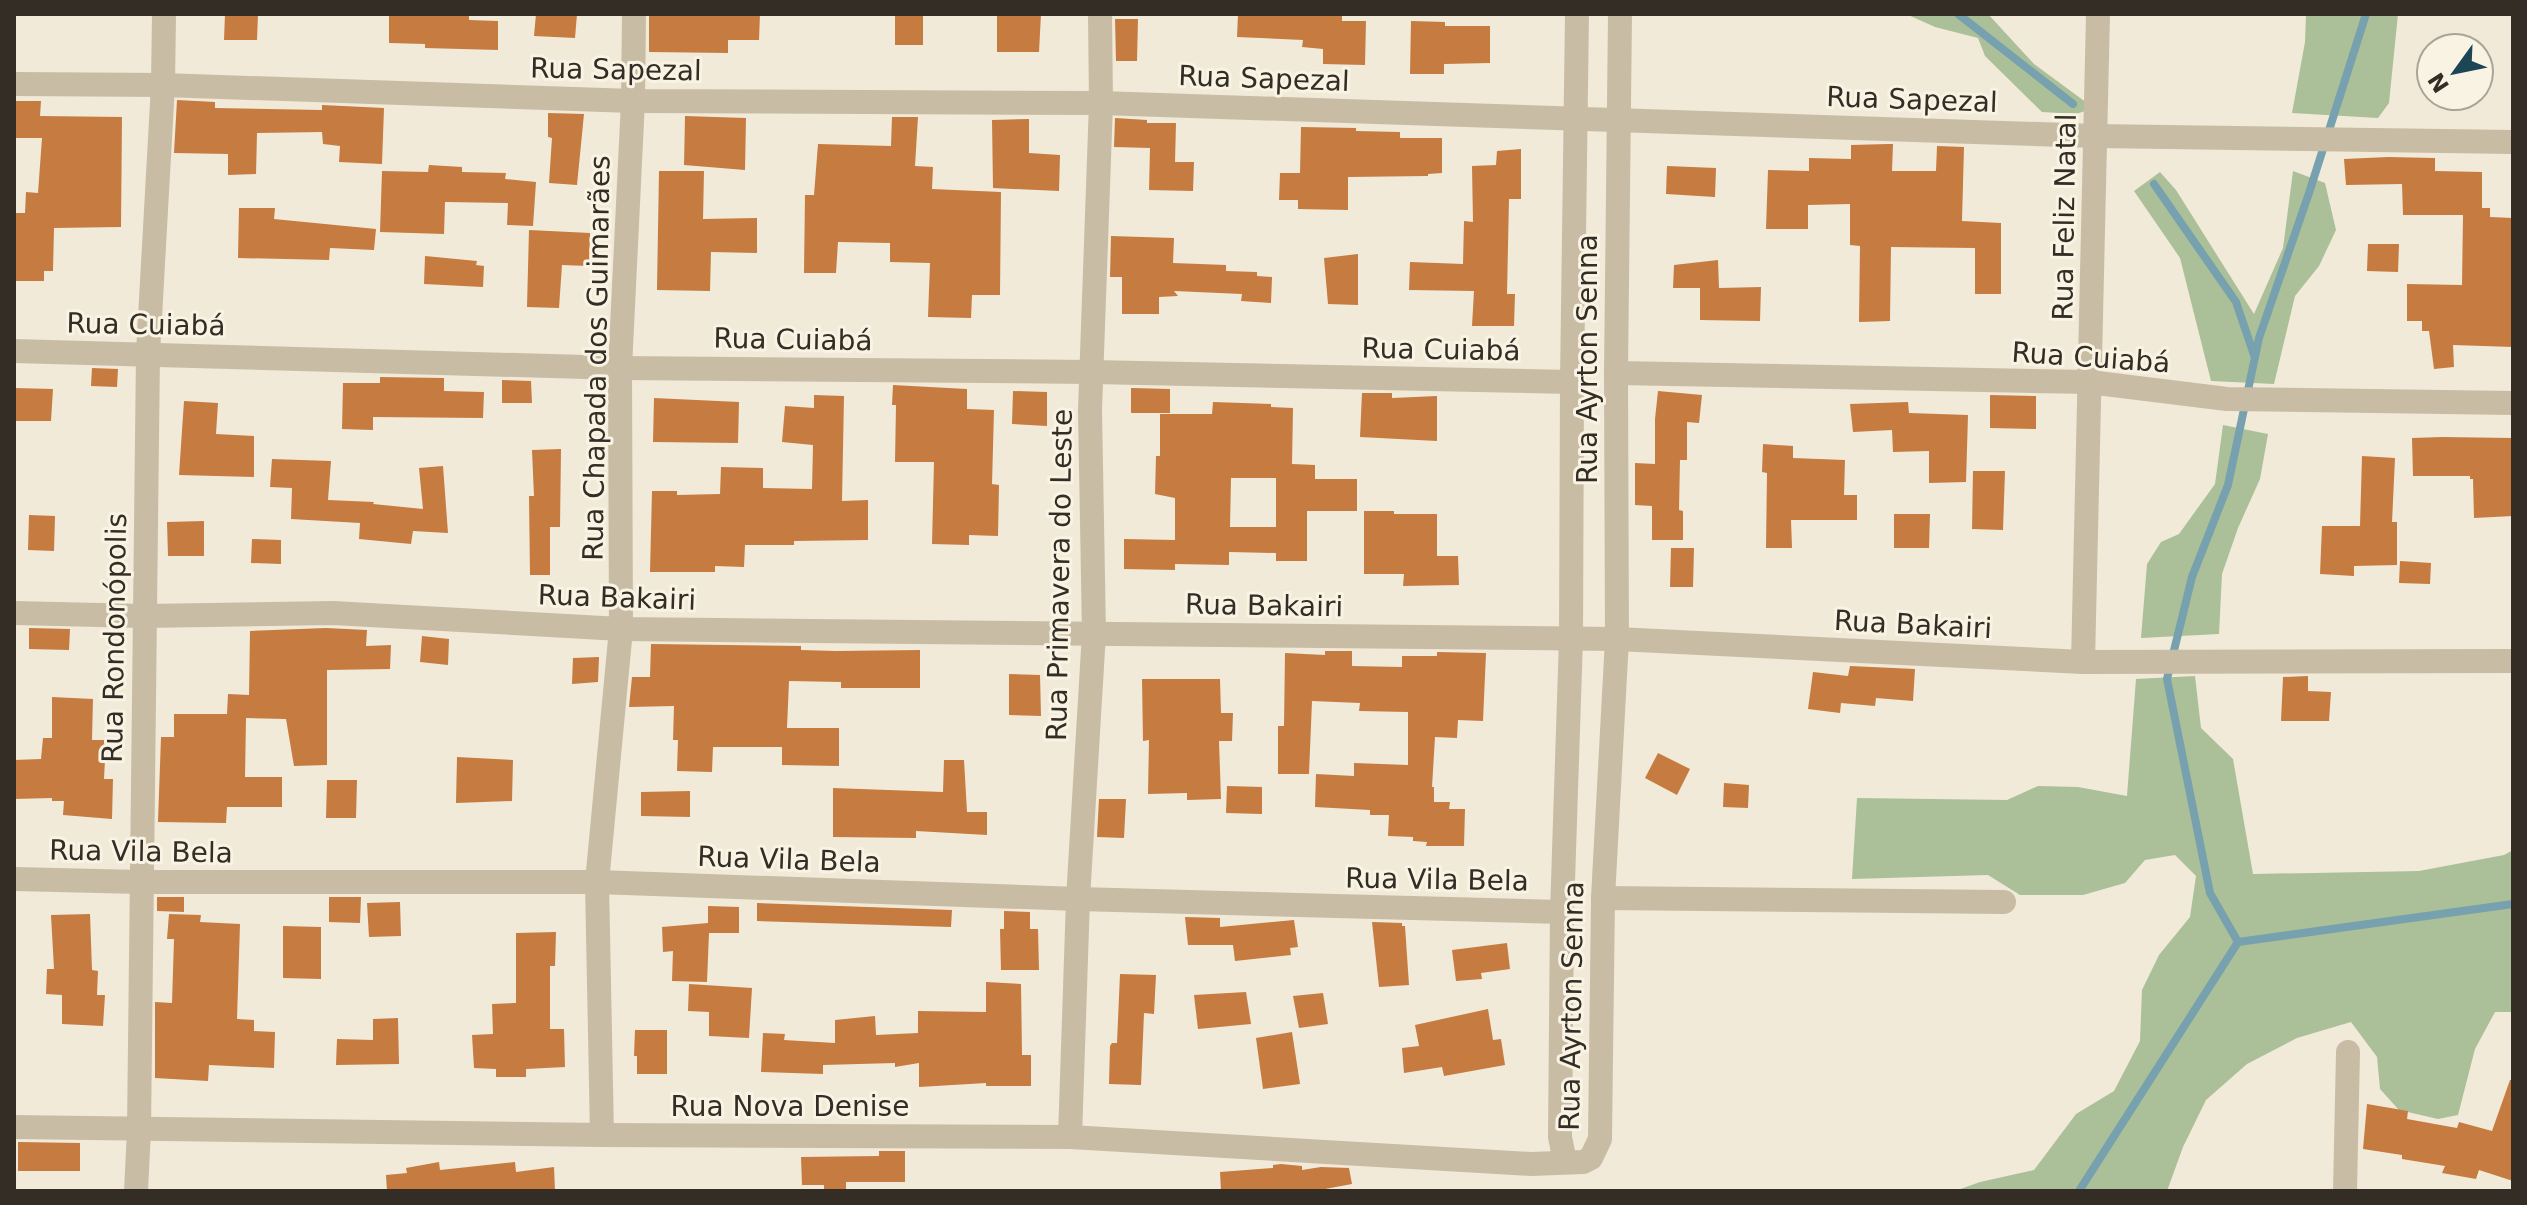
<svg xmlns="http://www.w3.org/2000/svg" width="2527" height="1205" viewBox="0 0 2527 1205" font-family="'DejaVu Sans',sans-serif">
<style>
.green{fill:#abc098}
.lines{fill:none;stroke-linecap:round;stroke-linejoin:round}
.stream{stroke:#77a1ae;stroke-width:8}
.building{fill:#c67b41;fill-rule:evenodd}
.minor{stroke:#c9bca4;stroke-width:24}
.labels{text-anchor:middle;stroke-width:6;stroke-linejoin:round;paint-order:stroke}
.street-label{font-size:28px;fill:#342d26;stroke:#f9f3e4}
</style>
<rect width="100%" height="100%" fill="#f1ead8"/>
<!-- green -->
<g class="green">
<path d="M1906,14H1988L2034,64L2087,103L2088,110L2076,114L2042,112L1985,56L1978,38L1935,27Z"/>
<path d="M2306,14H2398L2389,103L2378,118L2292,113L2305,42Z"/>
<path d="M2293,171L2325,183L2336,230L2319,266L2295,296L2274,384L2211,381L2180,258L2134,191L2160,172L2176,190L2254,314L2283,248Z"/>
<path d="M2223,425L2268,434L2260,479L2238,528L2222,574L2219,634L2141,638L2147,564L2161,542L2179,534L2215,484Z"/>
<path d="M2195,676L2201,728L2233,759L2253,874L2419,871L2504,855L2513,850V1012H2495L2475,1049L2458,1115L2438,1119L2399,1110L2380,1089L2377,1057L2351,1022L2297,1038L2247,1064L2206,1100L2183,1147L2167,1191H1955L1980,1182L2034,1170L2076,1114L2114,1091L2140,1041L2142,990L2159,955L2190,917L2196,876L2175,855L2145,860L2125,883L2083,895H2020L1988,875L1852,879L1857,798L2007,800L2038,786L2078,787L2127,796L2136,679Z"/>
</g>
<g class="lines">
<!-- stream -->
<g class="stream">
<path d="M1958,14L2073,104"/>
<path d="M2154,184L2236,302L2254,355"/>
<path d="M2238,942L2210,893L2167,679L2192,577L2228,485L2259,338L2309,193L2366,14"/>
<path d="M2079,1191L2238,942L2513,904"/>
</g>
</g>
<!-- building -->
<g class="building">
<path d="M225,14H258L257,40H224Z"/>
<path d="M389,14H469V20L498,21V50L425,48V44L389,43Z"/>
<path d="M536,14H577L575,38L534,36Z"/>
<path d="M649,14H760L759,40H728V53L649,52Z"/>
<rect x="895" y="14" width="28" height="31"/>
<path d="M997,14H1041L1039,52H997Z"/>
<path d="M1238,14H1342V21H1366L1365,65L1323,64V49L1302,47L1303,40L1237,37Z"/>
<path d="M1115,19H1138L1137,61H1116Z"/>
<path d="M1411,21L1445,22V26H1490V63L1444,64V74H1410Z"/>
<path d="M177,100L215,102V108L322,110V105L384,108L382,164L339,162L340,146L323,144L322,132L257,133L256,174L228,175V154L174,153Z"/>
<path d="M14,101H41L40,116L122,117L121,227L54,228L53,271H44V281H14V213H25L26,192L38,193L42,138H14Z"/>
<path d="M548,113L584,114L577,185L549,183L552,138L548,137Z"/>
<path d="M685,116L746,118L745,170L684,165Z"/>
<path d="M892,117H918L915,166L933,167L932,189L1001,192L1000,295H972L971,318L928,317L930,263L890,262V243L838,242L836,273H804L805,195H814L818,144L891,146Z"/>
<path d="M1115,118L1147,120V123H1176L1175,162H1194L1193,191L1149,190L1150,148L1114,147Z"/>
<path d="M1029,119V153L1060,155L1059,191L993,188L992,120Z"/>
<path d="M1301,127L1356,128V131L1400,132V138H1442V173L1428,174V176L1348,177V210L1298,209V200H1279L1280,173H1300Z"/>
<path d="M1888,144H1893L1892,171H1936L1937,146L1964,147L1962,221L2001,223V294H1975V248L1891,247L1890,321L1859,322L1860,246L1850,245V204L1808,205V229H1766L1768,170L1809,171V158L1851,159V145Z"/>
<path d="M1521,149V199H1509L1507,294H1515L1514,326H1472L1474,291L1409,290L1410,262L1463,264L1464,221L1473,222L1472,166L1496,165L1497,151Z"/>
<path d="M2388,157L2435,158V171L2482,172V208H2490V217L2513,218V252H2511L2513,347L2453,345L2454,367L2434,369L2429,331H2422V321H2407V284L2462,285L2463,215H2403L2402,184L2346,185L2344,159Z"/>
<path d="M429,165L462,167V172L506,173L505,179L536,182L533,226L507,225L508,203L445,202L444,234L380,232L382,171L428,172Z"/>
<path d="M1667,166L1716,168L1715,197L1666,194Z"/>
<path d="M659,171H704L703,219L757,218V253L711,252L710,291L657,290Z"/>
<path d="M239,208H275L274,219L376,229L374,250L330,248L329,260L238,258Z"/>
<path d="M529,230L590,233L589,266L562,265L559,308L527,307Z"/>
<path d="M1111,236L1174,238L1173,263L1226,265V271L1257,272V276L1272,277L1271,303L1241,301L1242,294L1174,291L1178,296L1159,297V314H1122V277H1110Z"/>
<path d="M2368,244H2399L2398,272L2367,271Z"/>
<path d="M1358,254V305L1328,304L1324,258Z"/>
<path d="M425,256L477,261L476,265L484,266L483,287L424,284Z"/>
<path d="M1718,260L1719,288L1761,287L1760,321L1700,320V288H1673L1674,265Z"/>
<path d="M92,368L118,369L117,387L91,386Z"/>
<path d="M380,377L444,378V391L484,392L483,418L373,417V430L342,429L343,383H380Z"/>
<path d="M502,380L531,381L532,403H502Z"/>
<path d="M893,385L967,389V409L994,410L992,484L999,485L998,536L969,535V545L932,544L934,462H895L896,405H892Z"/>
<path d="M14,388L53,389L51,421H14Z"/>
<path d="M1131,388L1170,389V413H1131Z"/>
<path d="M1013,391L1047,392V426L1012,424Z"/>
<path d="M1658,391L1702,395L1699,423L1687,422V460H1680L1679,510L1683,511V540H1652V506L1635,505V463L1655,464V419Z"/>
<path d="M1362,393H1392V398L1437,396V441L1360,437Z"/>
<path d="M814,395L844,396L842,501L868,500V540L794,541V545H745L744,567L715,566V572H650L652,491H677V495L720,494L721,467L763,468V488L812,489L813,445L782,442L785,406L814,408Z"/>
<path d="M1990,395L2036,396V429L1990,428Z"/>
<path d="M654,398L739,402L738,443L653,442Z"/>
<path d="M184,401L218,403L216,434L254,436V477L179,475Z"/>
<path d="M1213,402L1271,404V407L1293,408L1292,464L1315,465V479H1357V511H1307V561H1276V553L1229,552V565L1175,564V570L1124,569V539L1175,540V498L1155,494L1156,456H1160V414H1212ZM1231,478H1276V527H1230Z"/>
<path d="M1908,402L1909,413L1968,415L1966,482L1929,483V451L1893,452L1892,430L1853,432L1850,404Z"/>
<path d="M2442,437L2513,438V516L2474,518L2473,479H2470V476H2413L2412,438Z"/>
<path d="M1763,444L1793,446V458L1845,460L1844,495H1857V520H1791L1792,548H1766L1767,473L1762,472Z"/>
<path d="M561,449L560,527H550V575H530L529,496H534L532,450Z"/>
<path d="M2362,456L2395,458L2392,522H2397V565L2354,566V576L2320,574L2322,526H2360Z"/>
<path d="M272,459L331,461L328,500L374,502L373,504L423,509L419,468L443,466L448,533L413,531L411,544L359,539L360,523L291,519L292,488L270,487Z"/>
<path d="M1973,471H2005L2003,530L1972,529Z"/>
<path d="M1364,511H1394V514H1437V556H1458L1459,585L1403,586L1404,574H1364Z"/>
<path d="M1894,514H1930L1929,548H1894Z"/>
<path d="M29,515L55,516L54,551L28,550Z"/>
<path d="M204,521V556H168L167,522Z"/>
<path d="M252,539L281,540V564L251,563Z"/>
<path d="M1671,548H1694L1693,587H1670Z"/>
<path d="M2400,561L2431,563L2430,584L2399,583Z"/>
<path d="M29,628L70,629L69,650L29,649Z"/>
<path d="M326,628L367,630L366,646L391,645L390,669L327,670V765L294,766L286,719L246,718L245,777H282V807H227L226,823L158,822L161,737H174V714H227L228,694L249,695L250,631Z"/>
<path d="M422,636L449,639L448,665L420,662Z"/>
<path d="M651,644L801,646V650L836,651L920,650V688H841V682L789,681L787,728H839V766L782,765V747H713L712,772L677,771L678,740H673L674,706L629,707L632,677H650Z"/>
<path d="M1325,651H1352V666L1402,667V656H1437V652L1486,653L1483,721L1458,720L1457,738L1435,737L1432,787H1434V802H1450L1449,809H1465L1464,846H1426L1427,842L1413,841V837L1388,836L1389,815H1370V810L1315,807L1316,774L1354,776V763L1408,765V712L1359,711L1360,703L1312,701L1309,774H1278V726H1284L1285,653L1325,655Z"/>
<path d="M599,657L598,682L572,684L573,658Z"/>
<path d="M1850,666L1915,669L1913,701L1876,698L1875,706L1841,703L1840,713L1808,709L1813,672L1848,676Z"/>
<path d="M1009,674L1040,675L1041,716L1009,715Z"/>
<path d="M2308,676V691L2331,692L2329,721H2281L2283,677Z"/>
<path d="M1142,679H1220L1221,713H1233L1232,741H1219L1221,799L1187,800V793L1148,794L1149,740L1143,741Z"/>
<path d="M52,697L93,699L92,740H106L104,779H113L112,819L63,815L64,801H52V798L14,799V760L41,759L43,738H52Z"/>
<path d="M1658,753L1690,769L1677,795L1645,778Z"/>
<path d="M457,757L513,760L512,801L456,803Z"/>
<path d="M944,760H964L967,812H987V835L916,831V838L833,837V788L943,792Z"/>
<path d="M327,780H357L356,818H326Z"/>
<path d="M1724,783L1749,785L1748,808L1723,807Z"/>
<path d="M1227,786L1262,787V814L1226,813Z"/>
<path d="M690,791V817L641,816V792Z"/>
<path d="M1099,799H1126L1124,838L1097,837Z"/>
<path d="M157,897H184V912L157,911Z"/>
<path d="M329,897H361L360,923L329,922Z"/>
<path d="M400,902L401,936L369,937L367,903Z"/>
<path d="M757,903L952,910L951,927L757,921Z"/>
<path d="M708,906L739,907V933H709L707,982L672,981L673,951L663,952L662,927L708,923Z"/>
<path d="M1004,911L1030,912V929H1038L1039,970H1001L1000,929H1004Z"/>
<path d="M90,914L92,970L98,971L97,995H105L103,1026L62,1024V995L46,994L47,969H54L51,915Z"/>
<path d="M169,914L201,915L200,922L240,924L237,1019L254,1020V1031L275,1032L274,1068L209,1065L208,1081L155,1078V1002L172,1003L174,939H167Z"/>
<path d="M1185,917L1220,918V927L1294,920L1298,947L1290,948L1291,955L1235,961L1233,945H1188Z"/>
<path d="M1372,922L1402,923V926H1405L1409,985L1379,987Z"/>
<path d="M283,926L321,927V979L283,978Z"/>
<path d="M556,932L555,966H550V1029H564L565,1067L526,1069V1077H496V1069L474,1068L472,1035L493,1034L492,1004L516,1003V933Z"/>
<path d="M1507,943L1510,969L1481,973L1482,979L1456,981L1452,950Z"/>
<path d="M1120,974L1156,975L1154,1014L1144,1013L1141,1085L1109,1084L1110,1046L1112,1043H1117Z"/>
<path d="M986,982L1021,984L1022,1055H1031V1086H986V1083L919,1087V1063L895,1067V1063L823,1065V1074L761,1072L763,1033L785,1034L784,1040L835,1043V1020L875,1016L876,1035L918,1033V1011L986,1012Z"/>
<path d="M689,984L752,988L749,1038L709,1036V1012L688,1011Z"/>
<path d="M1246,992L1251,1024L1198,1029L1194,995Z"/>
<path d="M1323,993L1328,1024L1299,1028L1293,996Z"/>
<path d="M1488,1009L1493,1040L1501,1039L1505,1065L1444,1076L1442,1067L1404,1073L1402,1048L1419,1046L1415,1025Z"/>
<path d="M398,1018L399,1064L336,1065L337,1039L373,1040V1019Z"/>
<path d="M635,1030H667V1074H637V1056H634Z"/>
<path d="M1292,1032L1300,1084L1263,1089L1256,1038Z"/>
<path d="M2510,1080H2513V1181L2479,1170L2476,1179L2442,1173L2445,1166L2402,1159V1155L2363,1149L2367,1104L2408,1111L2407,1119L2457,1128L2459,1122L2492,1131Z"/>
<path d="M18,1142L80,1143V1171H18Z"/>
<path d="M879,1151H905V1182H846V1191H824V1185H802L801,1157L879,1156Z"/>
<path d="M439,1162L440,1170L515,1162L516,1172L554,1167L555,1191H387L386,1175L407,1173L406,1168Z"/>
<path d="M1281,1164L1302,1166V1170L1321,1167L1349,1168L1352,1184L1325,1189L1221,1191L1220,1172L1273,1168V1165Z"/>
</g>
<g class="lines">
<!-- minor -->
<g class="minor">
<path d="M14,84L163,85L633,101L1101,103L2096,136L2513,142"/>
<path d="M14,351L620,368L1092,372L1572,382"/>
<path d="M1616,373L2089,382L2227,399L2513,403"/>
<path d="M14,613L143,616L333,613L621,629L1617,639L2083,662L2513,661"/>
<path d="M2083,662L2098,14"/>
<path d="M14,879L141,882H597L1078,899L1562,912"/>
<path d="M1603,898L2004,902"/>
<path d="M14,1127L602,1135L1070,1137L1531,1164L1583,1162L1591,1158L1600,1139L1603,898L1617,639L1616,373L1620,14"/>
<path d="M602,1135L597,882L621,629L620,368L633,101L634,14"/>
<path d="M1070,1137L1078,899L1094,633L1090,410L1101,103L1100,14"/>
<path d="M1565,1162L1560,1137L1562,912L1571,639L1572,382L1577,14"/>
<path d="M136,1191L139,1130L148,353L163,85L164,14"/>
<path d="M2345,1191L2348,1052"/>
</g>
</g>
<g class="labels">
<!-- street labels -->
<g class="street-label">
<text transform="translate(616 69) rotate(1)" y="10">Rua Sapezal</text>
<text transform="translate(1264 78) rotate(2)" y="10">Rua Sapezal</text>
<text transform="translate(1912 99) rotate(2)" y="10">Rua Sapezal</text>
<text transform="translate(2064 217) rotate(-89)" y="10">Rua Feliz Natal</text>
<text transform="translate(146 324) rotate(1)" y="10">Rua Cuiabá</text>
<text transform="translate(793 339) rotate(1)" y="10">Rua Cuiabá</text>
<text transform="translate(1441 349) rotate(1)" y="10">Rua Cuiabá</text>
<text transform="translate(2091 357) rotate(4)" y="10">Rua Cuiabá</text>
<text transform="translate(596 358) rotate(-89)" y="10">Rua Chapada dos Guimarães</text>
<text transform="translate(1587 359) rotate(-90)" y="10">Rua Ayrton Senna</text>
<text transform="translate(1059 575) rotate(-89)" y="10">Rua Primavera do Leste</text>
<text transform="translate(617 597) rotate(2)" y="10">Rua Bakairi</text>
<text transform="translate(1264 605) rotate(1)" y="10">Rua Bakairi</text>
<text transform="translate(1913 624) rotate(3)" y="10">Rua Bakairi</text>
<text transform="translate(114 638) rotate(-89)" y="10">Rua Rondonópolis</text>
<text transform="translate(141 851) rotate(1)" y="10">Rua Vila Bela</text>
<text transform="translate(789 859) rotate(2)" y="10">Rua Vila Bela</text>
<text transform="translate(1437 879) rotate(1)" y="10">Rua Vila Bela</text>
<text transform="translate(1571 1006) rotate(-89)" y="10">Rua Ayrton Senna</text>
<text x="790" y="1116">Rua Nova Denise</text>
</g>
</g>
<!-- border -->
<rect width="2527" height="1205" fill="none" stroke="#342d26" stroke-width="32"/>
<!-- north arrow -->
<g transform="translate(2455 72) rotate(237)"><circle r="38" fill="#f9f3e4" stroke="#aaa498" stroke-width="2"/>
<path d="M0-6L14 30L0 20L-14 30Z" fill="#1c4655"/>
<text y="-12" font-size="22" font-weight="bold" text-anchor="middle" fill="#342d26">N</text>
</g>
</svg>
